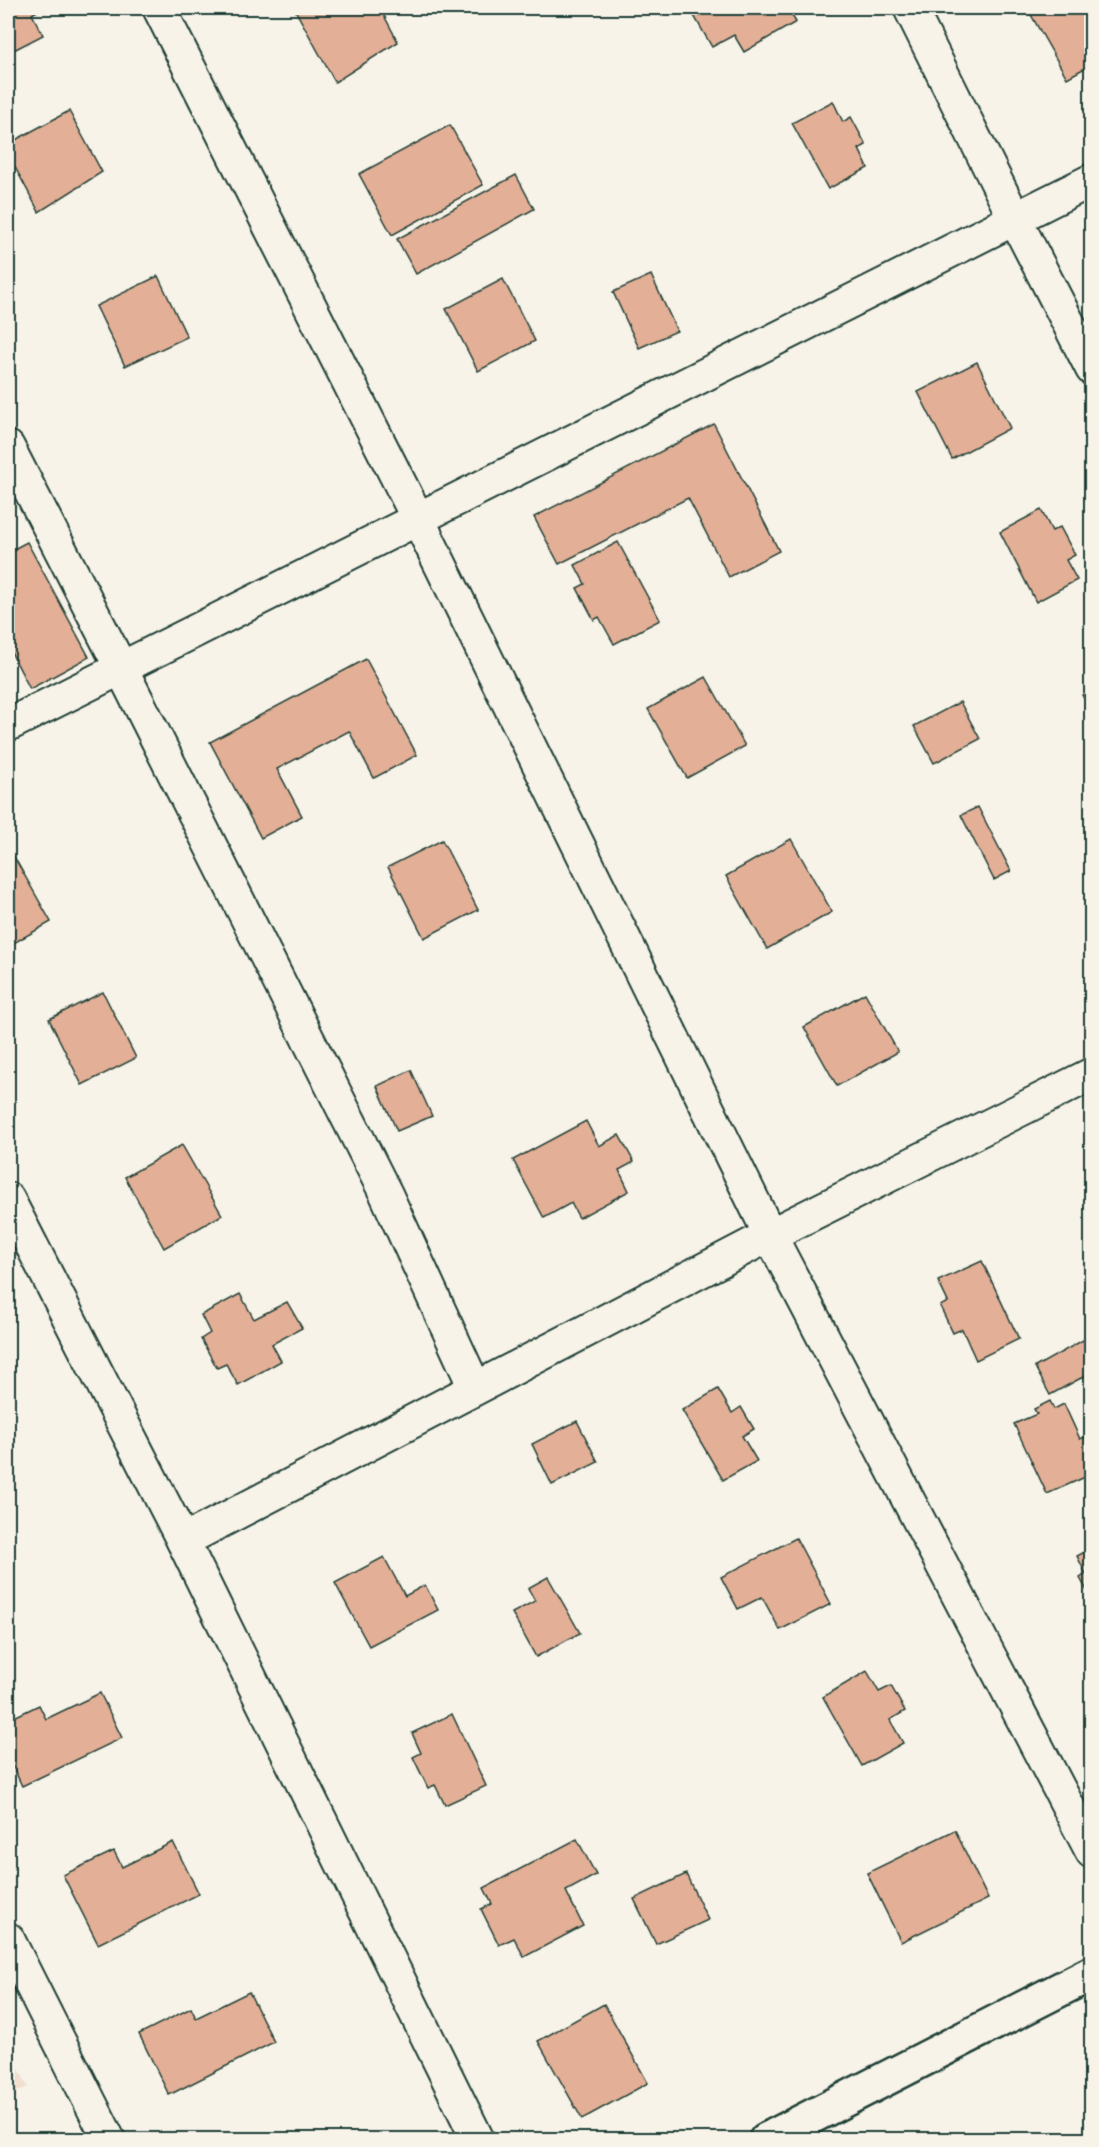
<svg xmlns="http://www.w3.org/2000/svg" width="1099" height="2147" viewBox="0 0 1099 2147" font-family="Pangolin,sans-serif">
<style>
.built{fill:#f1dfcf}
.building{fill:#e3af96;stroke:#1f3d34;stroke-width:1.5}
.lines{fill:none;stroke-linecap:round;stroke-linejoin:round}
.minor-casing{stroke:#1f3d34;stroke-width:36}
.primary-casing{stroke:#1f3d34;stroke-width:38}
.minor{stroke:#f7f3e8;stroke-width:32}
.primary{stroke:#f7f3e8;stroke-width:33}
</style>
<rect width="100%" height="100%" fill="#f7f3e8"/>
<filter id="ink" filterUnits="userSpaceOnUse"><feTurbulence type="fractalNoise" baseFrequency=".0167" numOctaves="2"/><feDisplacementMap in="SourceGraphic" scale="12" xChannelSelector="R" yChannelSelector="G"/><feConvolveMatrix kernelMatrix="1 2 1 2 8 2 1 2 1" color-interpolation-filters="sRGB"/></filter>
<g filter="url(#ink)">
<!-- built -->
<path class="built" d="M8,2047L28,2087L8,2097Z"/>
<!-- building -->
<g class="building">
<path d="M8,8H38L39,10L32,14L43,35L8,53Z"/>
<path d="M294,8H380L398,42L335,82Z"/>
<path d="M705,8H787L796,22L744,52L734,35L712,47L693,14Z"/>
<path d="M1039,8H1092V64L1067,78L1030,13Z"/>
<path d="M833,101L843,122L851,117L866,145L859,149L868,168L828,189L792,123Z"/>
<path d="M69,111L102,172L39,212L8,154V144Z"/>
<path d="M450,125L483,185L392,235L359,174Z"/>
<path d="M516,175L534,209L416,274L397,239Z"/>
<path d="M651,275L677,331L639,348L613,292Z"/>
<path d="M158,276L187,337L125,366L96,306Z"/>
<path d="M503,279L535,341L478,371L446,309Z"/>
<path d="M977,362L1010,428L952,459L918,392Z"/>
<path d="M714,424L779,551L729,577L688,498L559,564L534,517Z"/>
<path d="M1041,510L1052,531L1060,527L1075,555L1066,560L1077,580L1036,602L1000,532Z"/>
<path d="M27,542L89,657L30,689L8,646V552Z"/>
<path d="M618,542L660,620L614,644L599,617L594,620L577,588L585,584L575,565Z"/>
<path d="M366,659L417,755L374,778L349,731L277,769L302,816L261,838L210,742Z"/>
<path d="M706,677L745,746L687,778L648,709Z"/>
<path d="M1092,690V712L1082,695Z"/>
<path d="M960,702L980,739L934,763L914,726Z"/>
<path d="M978,807L1011,871L994,880L961,815Z"/>
<path d="M791,839L832,912L767,949L726,876Z"/>
<path d="M442,840L478,910L424,938L388,867Z"/>
<path d="M13,855L51,922L12,944L8,936V858Z"/>
<path d="M103,992L136,1058L82,1085L49,1019Z"/>
<path d="M865,993L898,1052L837,1086L804,1027Z"/>
<path d="M411,1070L432,1116L397,1131L377,1086Z"/>
<path d="M586,1121L599,1146L619,1135L634,1162L619,1170L629,1191L579,1218L571,1203L544,1218L513,1160Z"/>
<path d="M182,1145L222,1215L164,1248L125,1177Z"/>
<path d="M982,1261L1019,1339L976,1360L962,1329L953,1333L940,1306L948,1302L938,1281Z"/>
<path d="M240,1294L254,1319L287,1302L302,1328L272,1344L281,1361L238,1385L226,1364L217,1368L201,1339L210,1333L201,1315Z"/>
<path d="M1092,1335V1372L1050,1395L1035,1367Z"/>
<path d="M718,1389L732,1413L741,1407L754,1429L742,1436L757,1461L723,1480L682,1410Z"/>
<path d="M1050,1401L1054,1409L1064,1404L1080,1439L1092,1434V1474L1047,1494L1014,1424L1037,1414L1034,1409Z"/>
<path d="M577,1421L598,1462L552,1485L532,1444Z"/>
<path d="M796,1538L831,1604L780,1630L762,1597L738,1609L721,1577Z"/>
<path d="M1092,1548V1600L1080,1578L1086,1574L1077,1556Z"/>
<path d="M384,1557L405,1596L425,1585L438,1610L369,1646L335,1583Z"/>
<path d="M548,1577L580,1633L536,1657L512,1613L535,1601L528,1588Z"/>
<path d="M867,1671L879,1692L891,1686L905,1711L890,1720L903,1743L862,1766L823,1697Z"/>
<path d="M100,1693L122,1738L22,1786L8,1756V1720L39,1705L46,1719Z"/>
<path d="M452,1714L486,1786L445,1805L435,1785L428,1788L413,1757L421,1753L412,1733Z"/>
<path d="M955,1830L988,1899L901,1942L867,1873Z"/>
<path d="M577,1839L596,1875L566,1891L583,1926L524,1957L514,1938L499,1945L481,1909L492,1904L484,1888Z"/>
<path d="M173,1842L199,1894L98,1944L63,1875L114,1851L122,1867Z"/>
<path d="M686,1874L708,1920L656,1944L634,1899Z"/>
<path d="M249,1992L274,2042L169,2095L139,2034L191,2008L196,2018Z"/>
<path d="M604,2004L648,2083L582,2119L538,2041Z"/>
</g>
<g class="lines">
<!-- minor casing -->
<g class="minor-casing">
<g id="minor">
<path d="M159,8L418,519L770,1235L1092,1852"/>
<path d="M910,8L1015,219L1092,369"/>
<path d="M8,447L121,668L386,1194L475,1388"/>
<path d="M8,725L1092,180"/>
<path d="M8,1199L183,1541L478,2140"/>
<path d="M183,1541L770,1235L1092,1074"/>
<path d="M8,1939L109,2140"/>
</g>
</g>
<!-- primary casing -->
<g class="primary-casing">
<path id="primary" d="M766,2140L1092,1973"/>
</g>
<!-- minor -->
<use href="#minor" class="minor"/>
<!-- primary -->
<use href="#primary" class="primary"/>
</g>
</g>
<!-- margin -->
<rect width="1099" height="2147" fill="none" stroke="#f7f3e8" stroke-width="30"/>
<rect x="15" y="15" width="1069" height="2117" fill="none" stroke="#1f3d34" stroke-width="2" filter="url(#ink)"/>
</svg>
